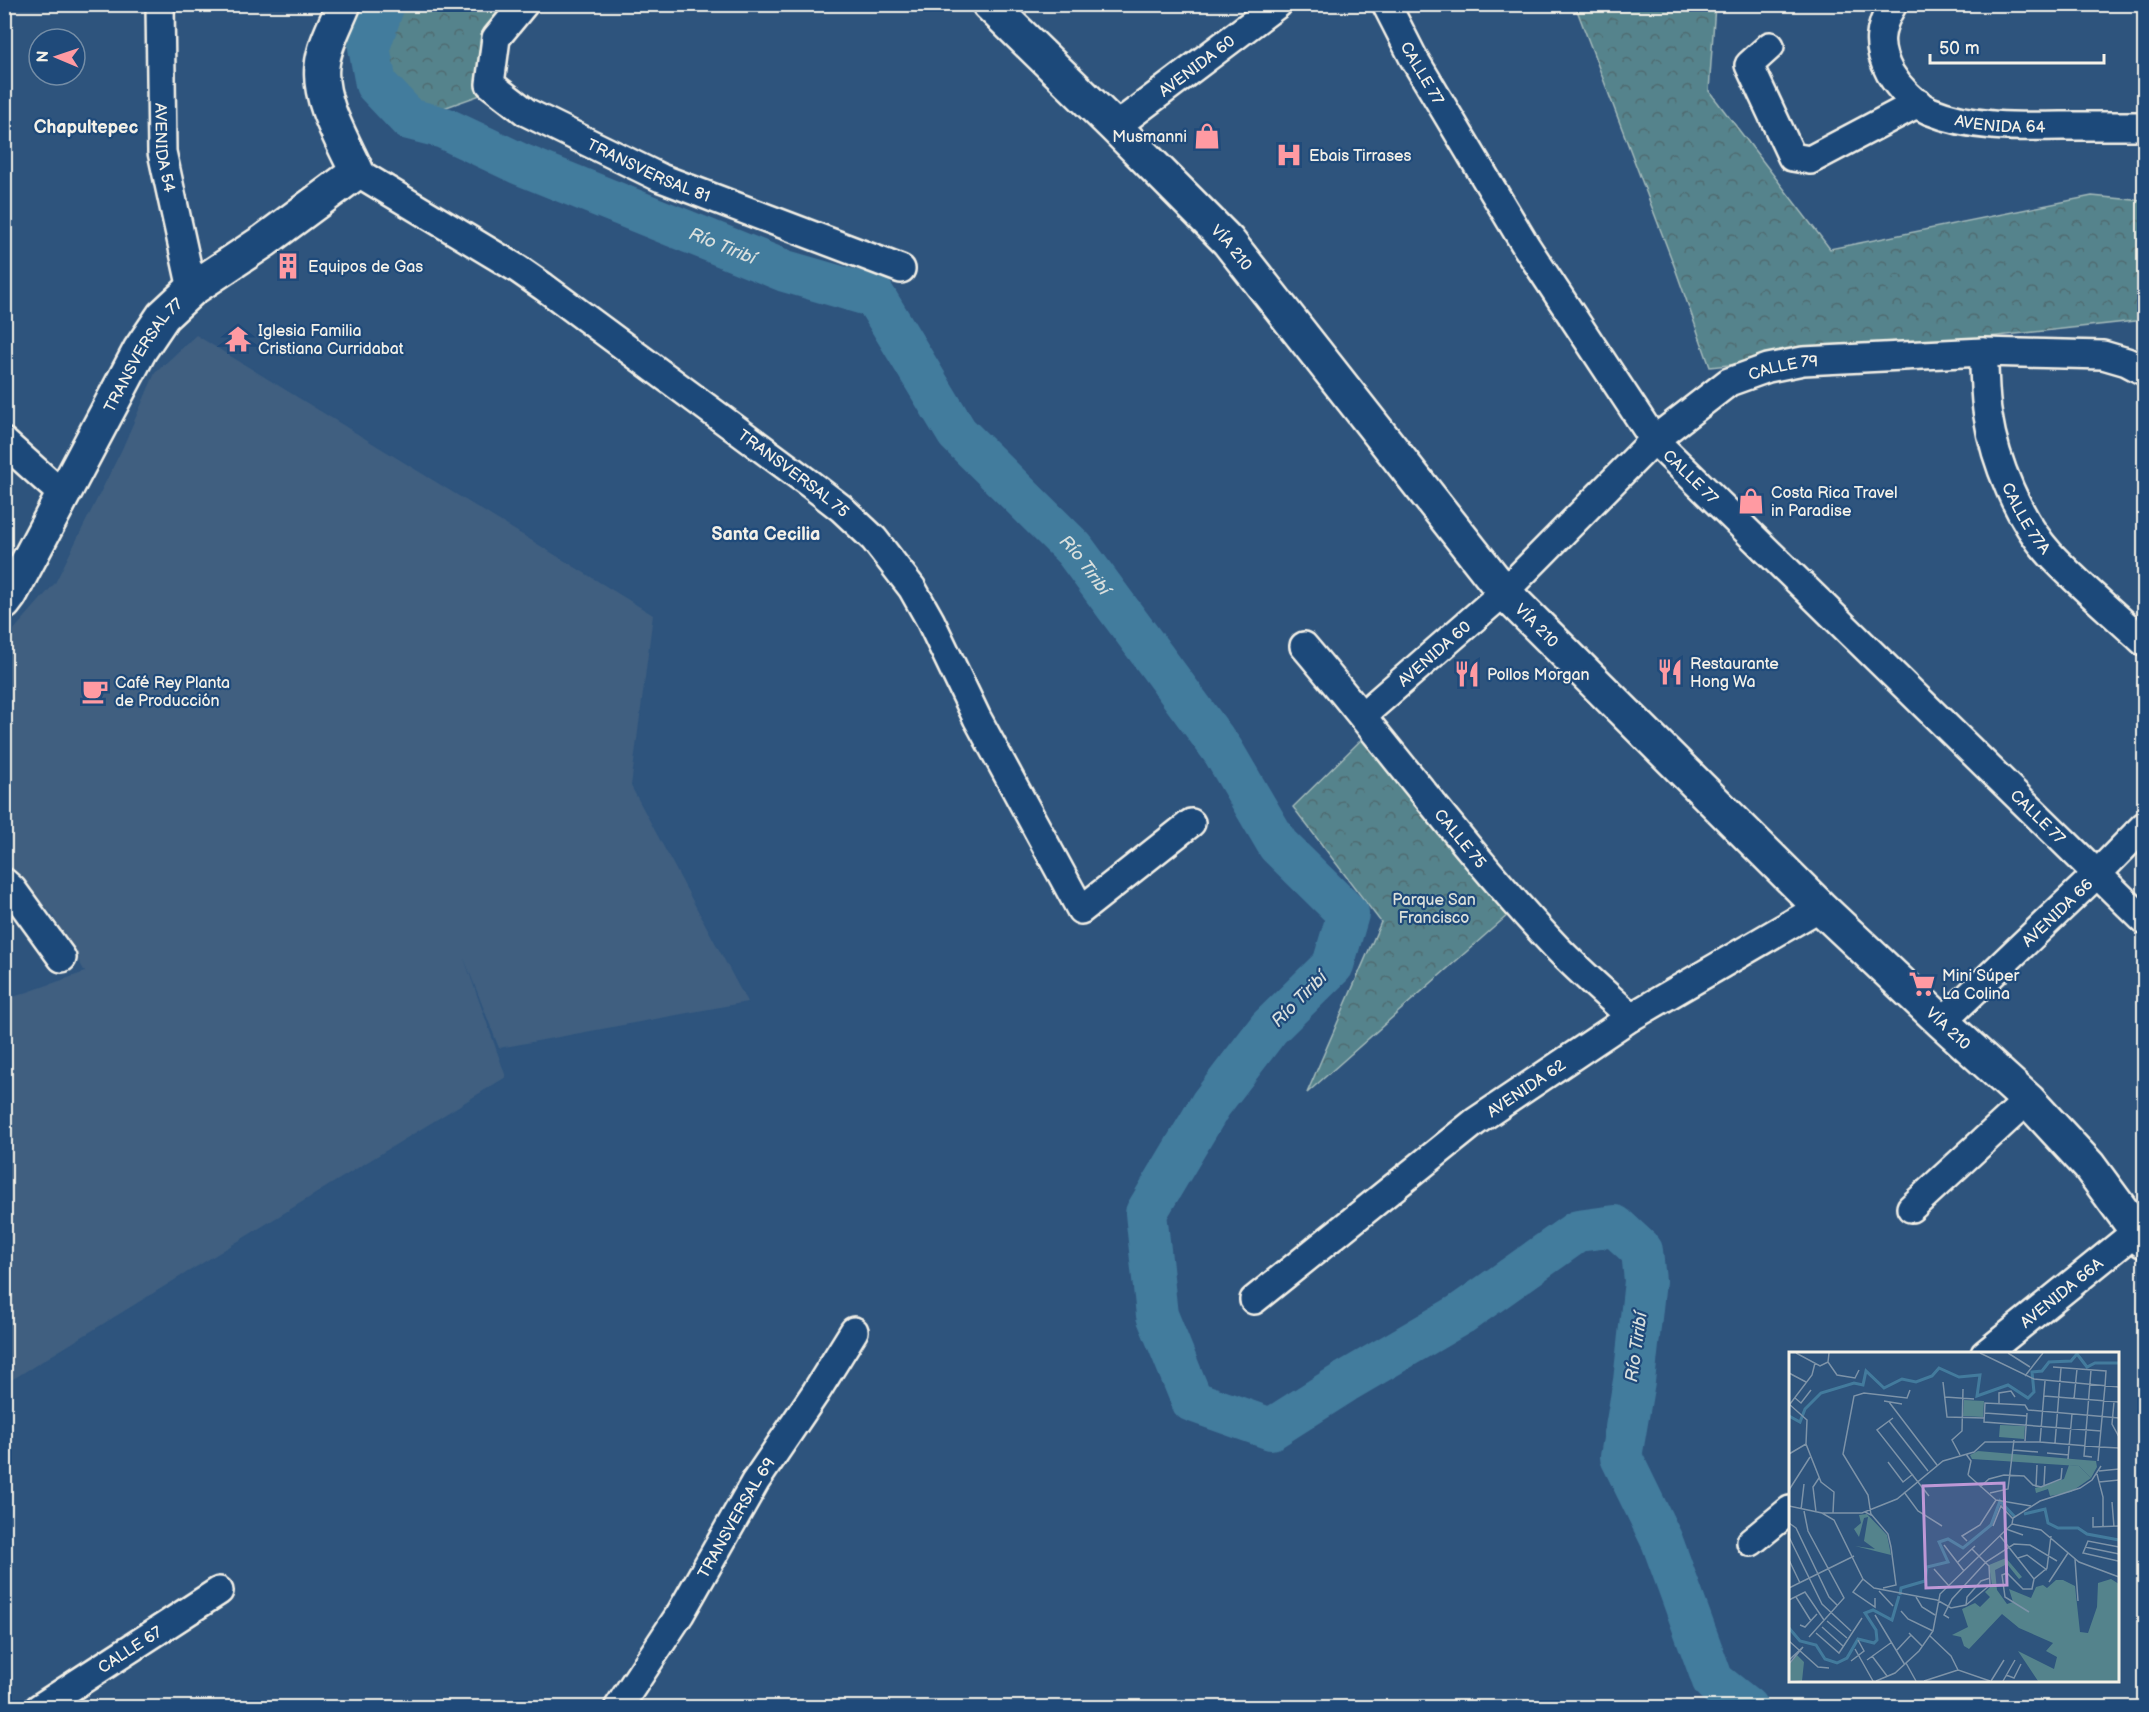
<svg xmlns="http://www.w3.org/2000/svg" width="2149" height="1712" viewBox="0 0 2149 1712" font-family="'Balsamiq Sans',sans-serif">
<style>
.built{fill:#3f5f80}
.forest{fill:url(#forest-crowns);stroke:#a4baba;stroke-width:1.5}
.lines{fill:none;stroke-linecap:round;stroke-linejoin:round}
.river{stroke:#437b9d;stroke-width:42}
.minor-casing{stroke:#f4f1e8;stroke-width:32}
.tertiary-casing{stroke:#f4f1e8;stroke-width:38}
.secondary-casing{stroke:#f4f1e8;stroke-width:38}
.minor{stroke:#1f4a7a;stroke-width:27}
.tertiary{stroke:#1f4a7a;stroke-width:33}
.secondary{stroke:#1f4a7a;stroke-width:33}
.labels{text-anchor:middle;stroke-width:4.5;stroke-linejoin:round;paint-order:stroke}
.street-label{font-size:16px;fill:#f4f1e8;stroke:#1f4a7a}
.poi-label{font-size:16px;fill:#f4f1e8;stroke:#1f4a7a;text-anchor:start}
.park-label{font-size:16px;fill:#dce0da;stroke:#1f4a7a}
.neighbourhood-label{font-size:18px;font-weight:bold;fill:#f4f1e8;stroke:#1f4a7a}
.water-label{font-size:18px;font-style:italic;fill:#d9dfdd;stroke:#1f4a7a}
.inset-river{fill:none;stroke:#437b9d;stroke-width:3}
.inset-road{fill:none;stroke:#7d93a8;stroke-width:1.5}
.view{fill:#be98d6;fill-opacity:0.15;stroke:#be98d6;stroke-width:3}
.inset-edge{fill:none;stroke:#f4f1e8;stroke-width:3}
</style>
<defs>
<pattern id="forest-crowns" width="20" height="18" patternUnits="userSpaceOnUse" patternTransform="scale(1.5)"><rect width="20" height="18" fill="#54838c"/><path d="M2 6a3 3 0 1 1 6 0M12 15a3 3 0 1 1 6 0" fill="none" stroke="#506b70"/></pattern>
</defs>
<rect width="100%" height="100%" fill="#2e547d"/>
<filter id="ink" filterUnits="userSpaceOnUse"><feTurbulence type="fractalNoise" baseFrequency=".0167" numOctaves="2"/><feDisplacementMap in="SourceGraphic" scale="12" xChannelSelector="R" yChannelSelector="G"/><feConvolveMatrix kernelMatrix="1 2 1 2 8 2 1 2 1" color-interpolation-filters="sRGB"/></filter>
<g filter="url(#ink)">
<!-- built -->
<path class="built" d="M196,335L653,615L631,786L747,1002L499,1048L464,958L506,1077L5,1384V1000L85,972L52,914L5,866V640L55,583L122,449L155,373Z"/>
<!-- forest -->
<g class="forest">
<path d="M395,5H517L486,93L421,116L384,71L382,34Z"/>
<path d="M1575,5H1715L1709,91L1830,249L2092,196L2144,201V320L1710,367L1675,268Z"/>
<path d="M1363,738L1509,914L1307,1093L1381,922L1293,807Z"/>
</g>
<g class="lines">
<!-- river -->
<path class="river" id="s1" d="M384,4L369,47L376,84L409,119L444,128L520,164L785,271L875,297L957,433L1074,549L1223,751L1278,845L1348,914L1333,965L1269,1028L1211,1104L1146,1213L1157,1315L1192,1401L1271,1429L1345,1382L1461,1314L1578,1231L1615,1226L1642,1251L1645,1281L1634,1381L1621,1457L1662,1541L1713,1681L1747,1708"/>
<!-- minor casing -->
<g class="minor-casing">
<g id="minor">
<path id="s2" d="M160,4L162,152L192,289"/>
<path id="s3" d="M524,4L496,38L490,84L526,112L661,178L901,269"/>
<path id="s4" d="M1386,4L1413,57L1526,246L1654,440L2144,920"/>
<path id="s5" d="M1893,4C1878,29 1876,47 1890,73C1899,88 1914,104 1930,111C1971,128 2018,127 2062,126C2089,126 2117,126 2144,126"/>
<path d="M1770,46L1749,65L1792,157L1810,160L1918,103"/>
<path id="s6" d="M1115,127L1278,4"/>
<path id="s7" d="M357,172L518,269L544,287L810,484L841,508L874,539L912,588L930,620L977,718L1081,910L1191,823"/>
<path id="s8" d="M1983,352C1985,373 1984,396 1988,416C1995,462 2019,520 2050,554C2079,585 2113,613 2144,642"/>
<path d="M4,442L63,495"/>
<path id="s9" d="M1304,646C1389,746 1467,853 1557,948C1580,972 1606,994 1631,1017"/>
<path id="s10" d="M1363,715L1504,592L1654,440L1729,382L1768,368L1803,361L1983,352L2103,355L2127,362L2144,371"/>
<path d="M4,882L12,889L62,958"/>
<path id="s11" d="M1942,1022L2098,873L2144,826"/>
<path d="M1911,1208L2028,1100"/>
<path id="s12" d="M1254,1300L1475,1122L1631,1017L1820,907"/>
<path id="s13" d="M1985,1354L2137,1231"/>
<path d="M1751,1542L1790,1510"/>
<path id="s14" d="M39,1708L219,1591"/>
<path id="s15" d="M618,1708L680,1614L755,1482L816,1392L854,1331"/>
</g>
</g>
<!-- tertiary casing -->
<g class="tertiary-casing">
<g id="tertiary">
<path id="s16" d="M4,603L10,595L140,350L163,316L192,289L264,241L357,172C343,141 318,101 322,66C324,45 336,24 344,4"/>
</g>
</g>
<!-- secondary casing -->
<g class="secondary-casing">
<g id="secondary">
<path id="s17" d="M989,4L1115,127L1228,241L1504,592L1820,907L1942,1022L2028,1100L2089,1166L2144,1241"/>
</g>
</g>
<!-- minor -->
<use href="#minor" class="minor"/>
<!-- tertiary -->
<use href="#tertiary" class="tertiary"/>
<!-- secondary -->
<use href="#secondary" class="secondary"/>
</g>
</g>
<!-- icons -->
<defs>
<g id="shop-bare" transform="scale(2.07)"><path d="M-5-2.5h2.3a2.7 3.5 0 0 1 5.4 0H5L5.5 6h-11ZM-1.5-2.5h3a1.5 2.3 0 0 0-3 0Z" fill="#ff9aa2" stroke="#1f4a7a" stroke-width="2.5" paint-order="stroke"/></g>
<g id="hospital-bare" transform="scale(2.07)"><path d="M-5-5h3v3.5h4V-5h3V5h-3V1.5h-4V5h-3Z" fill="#ff9aa2" stroke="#1f4a7a" stroke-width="2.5" paint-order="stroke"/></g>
<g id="building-bare" transform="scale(2.07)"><path d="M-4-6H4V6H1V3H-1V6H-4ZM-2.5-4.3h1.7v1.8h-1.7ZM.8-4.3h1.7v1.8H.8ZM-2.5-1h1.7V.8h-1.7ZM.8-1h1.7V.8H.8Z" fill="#ff9aa2" stroke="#1f4a7a" stroke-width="2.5" paint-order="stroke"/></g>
<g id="temple-bare" transform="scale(2.07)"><path d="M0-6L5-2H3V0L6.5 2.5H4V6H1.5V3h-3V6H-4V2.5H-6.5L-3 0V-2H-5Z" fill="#ff9aa2" stroke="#1f4a7a" stroke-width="2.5" paint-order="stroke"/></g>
<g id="restaurant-bare" transform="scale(2.07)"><path d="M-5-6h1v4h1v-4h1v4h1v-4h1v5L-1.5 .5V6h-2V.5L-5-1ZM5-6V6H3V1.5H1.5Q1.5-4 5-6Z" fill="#ff9aa2" stroke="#1f4a7a" stroke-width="2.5" paint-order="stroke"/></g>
<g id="cafe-bare" transform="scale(2.07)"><path d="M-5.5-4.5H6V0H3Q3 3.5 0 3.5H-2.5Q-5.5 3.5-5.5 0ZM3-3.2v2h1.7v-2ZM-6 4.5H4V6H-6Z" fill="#ff9aa2" stroke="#1f4a7a" stroke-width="2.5" paint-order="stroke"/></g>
<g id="supermarket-bare" transform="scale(2.07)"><path d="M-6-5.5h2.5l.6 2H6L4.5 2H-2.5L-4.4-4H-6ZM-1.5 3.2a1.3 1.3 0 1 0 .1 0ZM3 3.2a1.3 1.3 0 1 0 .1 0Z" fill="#ff9aa2" stroke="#1f4a7a" stroke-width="2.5" paint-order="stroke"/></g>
</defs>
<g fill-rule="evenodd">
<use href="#shop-bare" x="1207" y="136"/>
<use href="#hospital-bare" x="1289" y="155"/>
<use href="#building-bare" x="288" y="266"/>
<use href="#temple-bare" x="238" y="339"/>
<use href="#shop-bare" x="1751" y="501"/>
<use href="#restaurant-bare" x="1670" y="672"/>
<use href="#restaurant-bare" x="1467" y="674"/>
<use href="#cafe-bare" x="95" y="691"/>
<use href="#supermarket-bare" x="1922" y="984"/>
</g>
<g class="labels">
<!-- street labels -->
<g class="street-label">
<text dy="6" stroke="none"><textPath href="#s6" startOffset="102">AVENIDA 60</textPath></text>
<text dy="6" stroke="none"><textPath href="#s4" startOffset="78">CALLE 77</textPath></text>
<text dy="6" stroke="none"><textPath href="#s5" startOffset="201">AVENIDA 64</textPath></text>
<text dy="6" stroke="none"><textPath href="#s2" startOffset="144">AVENIDA 54</textPath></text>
<text dy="6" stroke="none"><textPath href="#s3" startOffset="272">TRANSVERSAL 81</textPath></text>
<text dy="6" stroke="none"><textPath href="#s17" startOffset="344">VÍA 210</textPath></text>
<text dy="6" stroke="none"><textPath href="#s16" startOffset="285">TRANSVERSAL 77</textPath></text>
<text dy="6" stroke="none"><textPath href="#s10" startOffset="552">CALLE 79</textPath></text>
<text dy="6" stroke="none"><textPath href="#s7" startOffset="531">TRANSVERSAL 75</textPath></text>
<text dy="6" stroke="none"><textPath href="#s4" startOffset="564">CALLE 77</textPath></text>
<text dy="6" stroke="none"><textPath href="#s8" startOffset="174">CALLE 77A</textPath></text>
<text dy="6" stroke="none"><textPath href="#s17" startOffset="830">VÍA 210</textPath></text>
<text dy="6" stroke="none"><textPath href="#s10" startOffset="94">AVENIDA 60</textPath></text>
<text dy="6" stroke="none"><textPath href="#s4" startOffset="1050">CALLE 77</textPath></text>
<text dy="6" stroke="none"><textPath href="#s9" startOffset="248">CALLE 75</textPath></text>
<text dy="6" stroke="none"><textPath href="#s11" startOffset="159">AVENIDA 66</textPath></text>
<text dy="6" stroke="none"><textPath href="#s17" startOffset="1406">VÍA 210</textPath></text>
<text dy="6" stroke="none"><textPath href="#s12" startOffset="345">AVENIDA 62</textPath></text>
<text dy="6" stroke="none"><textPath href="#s13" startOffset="98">AVENIDA 66A</textPath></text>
<text dy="6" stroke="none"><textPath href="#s15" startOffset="224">TRANSVERSAL 69</textPath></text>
<text dy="6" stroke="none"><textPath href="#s14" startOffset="108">CALLE 67</textPath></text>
</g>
<!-- poi labels -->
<g class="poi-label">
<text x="1187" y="142" text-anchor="end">Musmanni</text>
<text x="1309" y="161">Ebais Tirrases</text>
<text x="308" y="272">Equipos de Gas</text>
<text x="258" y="336">Iglesia Familia<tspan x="258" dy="18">Cristiana Curridabat</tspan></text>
<text x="1771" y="498">Costa Rica Travel<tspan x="1771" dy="18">in Paradise</tspan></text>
<text x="1690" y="669">Restaurante<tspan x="1690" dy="18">Hong Wa</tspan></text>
<text x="1487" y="680">Pollos Morgan</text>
<text x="115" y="688">Café Rey Planta<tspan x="115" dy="18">de Producción</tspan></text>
<text x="1942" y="981">Mini Súper<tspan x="1942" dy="18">La Colina</tspan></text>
</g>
<!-- park labels -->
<g class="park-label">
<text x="1434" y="905">Parque San<tspan x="1434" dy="18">Francisco</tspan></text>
</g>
<!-- neighbourhood labels -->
<g class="neighbourhood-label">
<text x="86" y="133">Chapultepec</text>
<text x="766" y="540">Santa Cecilia</text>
</g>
<!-- water labels -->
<g class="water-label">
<text dy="6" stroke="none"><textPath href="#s1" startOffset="470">Río Tiribí</textPath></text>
<text dy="6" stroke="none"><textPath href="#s1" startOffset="974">Río Tiribí</textPath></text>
<text transform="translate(1299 999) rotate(-45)" y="6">Río Tiribí</text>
<text transform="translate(1636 1347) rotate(-82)" y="6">Río Tiribí</text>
</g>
</g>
<!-- overview -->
<g transform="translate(1789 1352)">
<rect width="330" height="330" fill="#2e547d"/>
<path d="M189,99L307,109L308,115L302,126L290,114L183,107L181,103ZM78,162L98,183L102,203L66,194L64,200L66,194L86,197L75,189L79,165L75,166L70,185L65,177L72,171L70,163Z" fill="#54838c"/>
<path d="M280,113L290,114L302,126L282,140L261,144L259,137L247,141L246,136L275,127ZM217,206L233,225L230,227L218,212L206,218L208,238L218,252L224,250L220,237L242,246L247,235L254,233L258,236L267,228H274L286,234L291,280L299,281L308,255L309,231L322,227L330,232V329H249L229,299L265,317L268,305L257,299L264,291L230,276L213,262L180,297L175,294L172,285L163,283L179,275L173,257L186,251L191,255L201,245L196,240L203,233L200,213Z" fill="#54838c"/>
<path d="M211,73L236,74L235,87L210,85ZM8,303L15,310L13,329L0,328V313Z" fill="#54838c"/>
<path d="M175,48L195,49L194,65L174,64Z" fill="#54838c"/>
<path class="inset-river" d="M0,64L11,70L16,57L32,41L65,31L74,33L77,19L95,36L113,27L127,30L143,24L150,16L170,25L191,23L188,44L219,33L239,46L245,40L243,20L253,19L260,10L282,9L288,2L298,15L306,11H330M235,162L256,157L259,171L269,176H289L298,182L330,188M111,243L112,236L136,229L138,215L159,210L150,190L159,187L174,196L202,173L211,149L226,165M0,276L11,289L27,293L36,307L48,311L58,306L69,287L85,291L88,288L87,278L76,261L84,258L103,268L110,244"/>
<path class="inset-road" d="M7,1L31,14L39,10M40,1L39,10L48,23L66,26L70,18M191,1L245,27L330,35M219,1L241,15M264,15L317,19L316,34M302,18L295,104L303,105M0,21L17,30M236,24L254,1M256,29L251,90L311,95M154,30L158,65L195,66M255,44L330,50M156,45L185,47M6,46L12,51L22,38M285,47L288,17M95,49L113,52M100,50L148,113M325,50L323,72L330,85M210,51V41L222,39L226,45M0,52L18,68L17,92L32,130L45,140L44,161M1,52L23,23L26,11M239,58L236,53L196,51L195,70L312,79M239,58L330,66M196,61L238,64M104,66L88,78L140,144M100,69L139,119M236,89L238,61M266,91L272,16M311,95L330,96M224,98L249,100M258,101L280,103M0,102L17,92M177,102L182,109L179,123M171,103L163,88L173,79L174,37M279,107L283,62M309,109L316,34M99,110L114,130L124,122M310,119L330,117M308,122L314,145V175M179,123L207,148M310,130L330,128M255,133L256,114M191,135L200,127L215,123L235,124L244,133L252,135L272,127L273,116M247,135L248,113M0,138L21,105M115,140L129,159L153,174M201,141L219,137L225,88M207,148L242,154M323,150L325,175M0,154L33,161L45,168L74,227L85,236L148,248M12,158L15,132M15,159L19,179L55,246L20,285M27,160L24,135L30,126M76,160L82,163L79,143L54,102L65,44L75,41L118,46L121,38M33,161H73L108,147L154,109L185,100L196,90H251M82,162L99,182L102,195L107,233L94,236M304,165V175L330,174M0,171L7,176L40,245L48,253M223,172L252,178L290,210L330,225M204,174L212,154L224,167M217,177L234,183M211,184L245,227M0,185L33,252L62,279M178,189L173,184L191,173L207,148M155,193L175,219M296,195L330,202M229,206L238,203L258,218M286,207L289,249M0,208L11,231M329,209L294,201L299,189L330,195M169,210L186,194M145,217L160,234M74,227L64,240L86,255V246M260,230L279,201M0,236L65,204M90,239L104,254M7,245L22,269M127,245L133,255L146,263M0,248L16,240L35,268M148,248L162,256L177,253L201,233L200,214L183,197M177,253L178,245L192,229L201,226M112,259L119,267L144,279M240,260L216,245L213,223L218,221L234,237H243L245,227L258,216L262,184M86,263L116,313M160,266L155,263L163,247L197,210L225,192L241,193L268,209M38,269L58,286M11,273L16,275L28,262M33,275L54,294M27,281L50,301L73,266M120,281L133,294M141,284L162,304L169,318L201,329M0,289L29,315L40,316M66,297L84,329M108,298L122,283M83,304L98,324M0,308L14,295L0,312M78,308L103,290M62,309L75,299L69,288M117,311L127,329M217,323L225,326L232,312M87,329L106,321L130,299L144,279L151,242L223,172L224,166L251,149L291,136L303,128L312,114M135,329L169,318M202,329L215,308M214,329L226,308"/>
<path class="view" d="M215,131L218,233L137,236L134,134Z"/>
<rect width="330" height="330" class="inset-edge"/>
</g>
<!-- margin -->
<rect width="2149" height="1712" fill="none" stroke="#1f4a7a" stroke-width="24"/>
<rect x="12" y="12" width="2125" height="1688" fill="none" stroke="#f4f1e8" stroke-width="2" filter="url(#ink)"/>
<!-- north arrow -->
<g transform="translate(57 57) rotate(272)"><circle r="28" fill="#1f4a7a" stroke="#748da6" stroke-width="1.5"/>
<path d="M0-4.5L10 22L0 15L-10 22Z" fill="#ff9aa2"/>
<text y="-9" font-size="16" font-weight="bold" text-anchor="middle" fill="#f4f1e8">N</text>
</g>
<!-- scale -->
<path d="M1930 54v9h174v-9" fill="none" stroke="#f4f1e8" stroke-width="3"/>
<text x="1939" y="54" font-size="18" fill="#f4f1e8" stroke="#1f4a7a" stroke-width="4.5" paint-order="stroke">50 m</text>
</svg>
